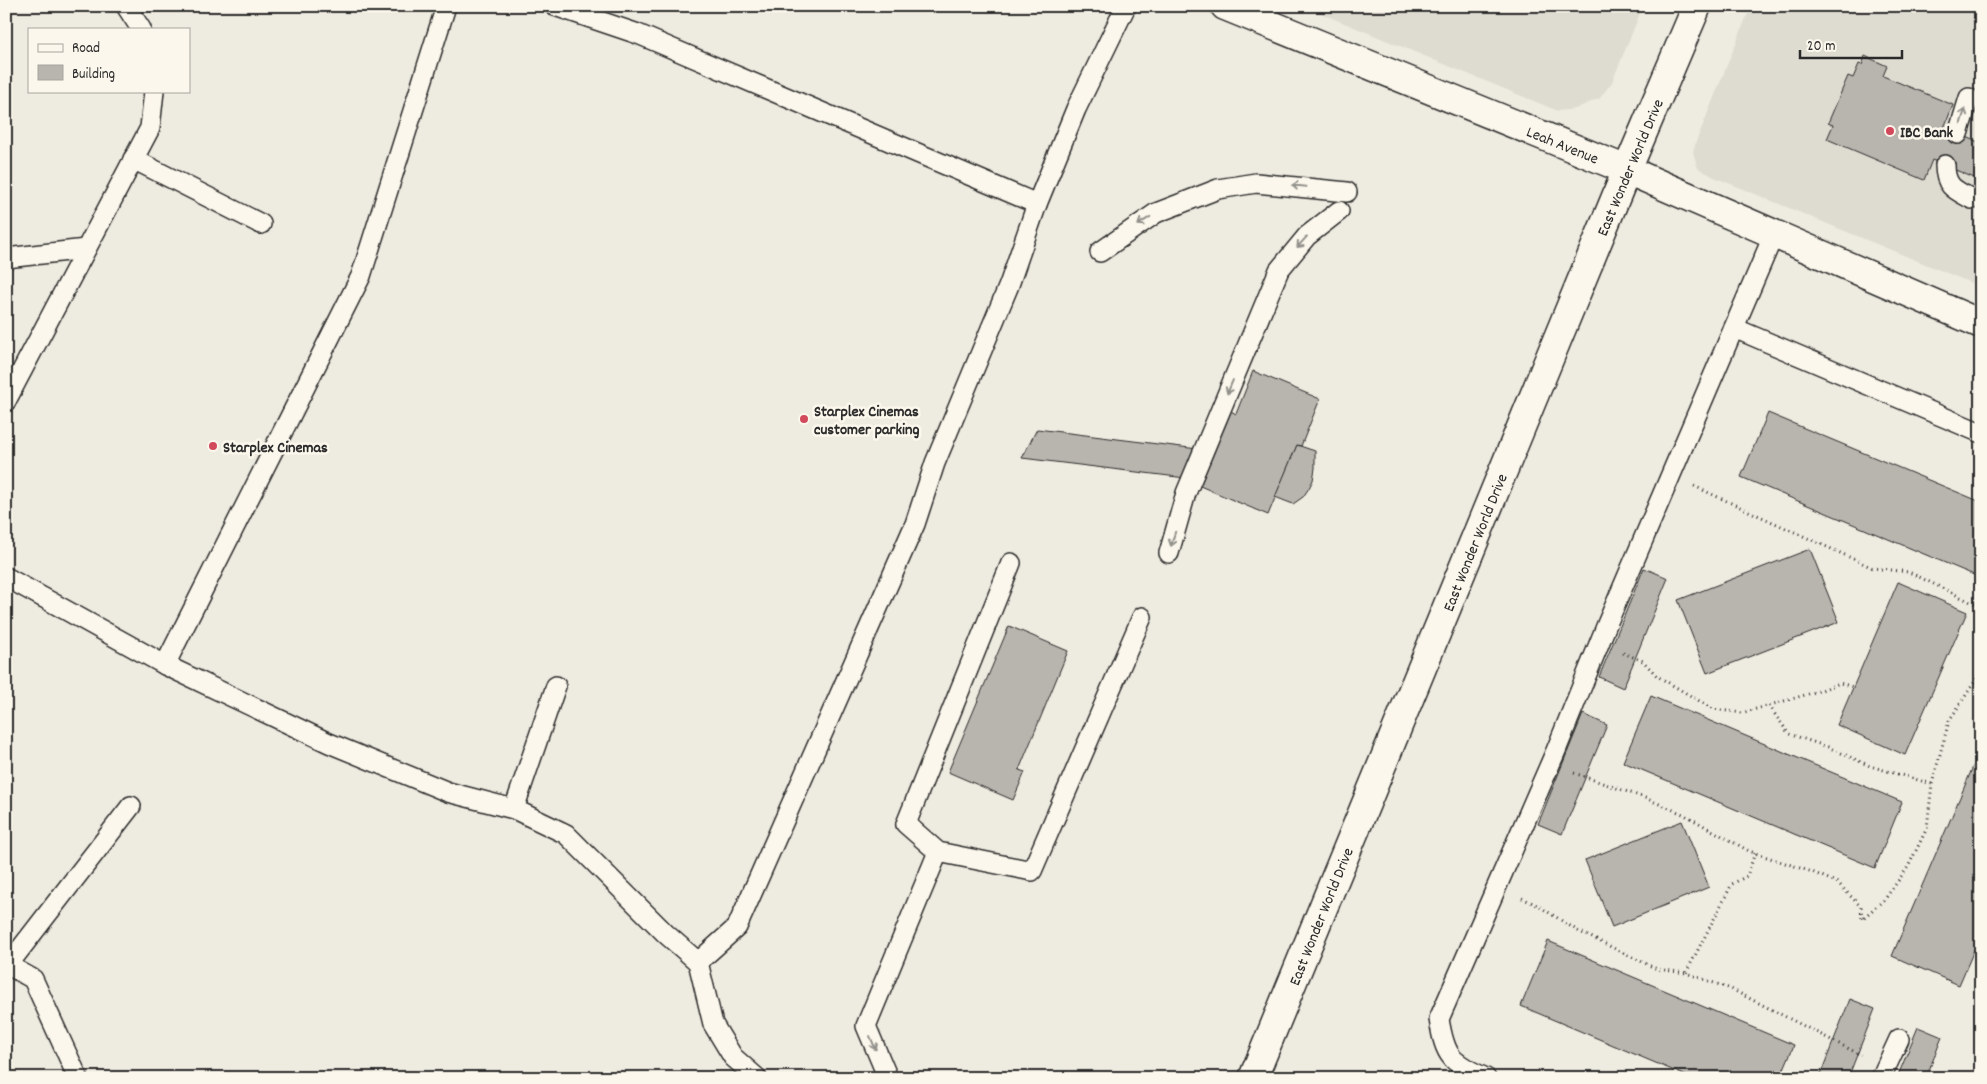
<svg xmlns="http://www.w3.org/2000/svg" width="1987" height="1084" viewBox="0 0 1987 1084" font-family="Dekko,sans-serif">
<style>
.built{fill:#dedbd1}
.building{fill:#b8b5ae;stroke:#2b2b2b}
.lines{fill:none;stroke-linecap:round;stroke-linejoin:round}
.service-casing{stroke:#2b2b2b;stroke-width:22}
.minor-casing{stroke:#2b2b2b;stroke-width:31}
.secondary-casing{stroke:#2b2b2b;stroke-width:31}
.path{stroke:#2b2b2b;stroke-width:3;stroke-dasharray:1 4;stroke-linecap:butt}
.service{stroke:#fbf7ec;stroke-width:19}
.minor{stroke:#fbf7ec;stroke-width:28}
.secondary{stroke:#fbf7ec;stroke-width:28}
.oneway{stroke:#93918c}
.poi-dot{fill:#d1495b;stroke:#fbf7ec;stroke-width:2}
.labels{text-anchor:middle;stroke-width:5;stroke-linejoin:round;paint-order:stroke}
.poi-label{font-size:16px;font-weight:bold;fill:#2b2b2b;stroke:#fbf7ec;text-anchor:start}
.street-label{font-size:16px;fill:#2b2b2b;stroke:#fbf7ec}
</style>
<rect width="100%" height="100%" fill="#eeebe0"/>
<filter id="ink" filterUnits="userSpaceOnUse"><feTurbulence type="fractalNoise" baseFrequency=".02" numOctaves="2"/><feDisplacementMap in="SourceGraphic" scale="10" xChannelSelector="R" yChannelSelector="G"/><feConvolveMatrix kernelMatrix="1 2 1 2 8 2 1 2 1" color-interpolation-filters="sRGB"/></filter>
<g filter="url(#ink)">
<!-- built -->
<g class="built">
<path d="M1303,6H1643L1612,82L1600,98L1575,109L1558,111Z"/>
<path d="M1751,6H1981V287L1714,177L1698,168L1693,152L1696,142Z"/>
</g>
<!-- building -->
<g class="building">
<path d="M1865,56L1887,66L1883,76L1953,105L1944,128L1981,143V211L1969,206L1979,180L1932,160L1924,180L1827,139L1833,125L1828,123L1848,76L1853,78L1859,64L1862,65Z"/>
<path d="M1253,371L1320,399L1301,446L1297,445L1268,515L1200,486L1231,411L1236,414Z"/>
<path d="M1768,413L1981,502V578L1741,477Z"/>
<path d="M1037,429L1214,451L1202,480L1022,458Z"/>
<path d="M1297,445L1315,451V468L1313,480L1309,488L1303,497L1293,504L1275,497Z"/>
<path d="M1810,549L1839,622L1707,673L1678,600Z"/>
<path d="M1644,568L1668,578L1623,688L1599,677Z"/>
<path d="M1898,582L1967,612L1905,755L1837,725Z"/>
<path d="M1009,626L1068,651L1019,770L1025,772L1013,800L948,772Z"/>
<path d="M1651,696L1902,802L1875,868L1623,762Z"/>
<path d="M1583,714L1607,725L1562,834L1538,824Z"/>
<path d="M1981,748V934L1959,985L1892,956Z"/>
<path d="M1682,821L1709,887L1612,927L1585,860Z"/>
<path d="M1548,941L1794,1045L1780,1078H1691L1521,1006Z"/>
<path d="M1850,999L1875,1009L1848,1078H1819Z"/>
<path d="M1918,1027L1942,1037L1926,1078H1897Z"/>
</g>
<g class="lines">
<!-- service casing -->
<g class="service-casing">
<g id="service">
<path d="M126,6L141,29"/>
<path d="M555,6L638,34L1037,204"/>
<path d="M1958,134L1969,98"/>
<path d="M133,159L261,224"/>
<path d="M1945,165C1945,187 1955,190 1972,199"/>
<path d="M1100,252L1156,213L1218,189L1256,183L1347,192"/>
<path d="M6,258L86,249"/>
<path d="M1734,328L1981,433"/>
<path d="M6,401L150,128L154,91"/>
<path d="M1169,553L1186,493L1279,270L1307,236L1339,211"/>
<path d="M1011,563L906,824L938,852L1032,871L1142,617"/>
<path d="M6,577L165,665L329,743L448,792L514,809L566,834L666,934L698,962L737,927L915,524L935,463L1009,285L1037,204L1076,109L1126,6"/>
<path d="M165,665L361,276L446,6"/>
<path d="M514,809L556,686"/>
<path d="M698,962L713,1024L733,1057L757,1078"/>
<path d="M6,964L33,979L78,1078"/>
<path d="M8,965L131,806"/>
<path d="M888,1078L866,1026L938,852"/>
<path d="M1486,1078C1451,1063 1445,1057 1439,1019L1555,753L1607,624L1774,234"/>
<path d="M1881,1078L1899,1039"/>
</g>
</g>
<!-- minor casing -->
<g class="minor-casing">
<path id="minor" d="M1225,6L1627,170L1981,324"/>
</g>
<!-- secondary casing -->
<g class="secondary-casing">
<path id="secondary" d="M1253,1078L1627,170L1697,6"/>
</g>
<!-- path -->
<g class="path">
<path d="M1694,486L1873,568L1909,572L1981,607"/>
<path d="M1623,653L1643,661L1657,676L1713,709L1742,713L1819,691L1840,683L1853,687"/>
<path d="M1574,773L1645,798L1683,814L1749,851L1812,872L1838,883L1861,907L1862,919L1885,899L1908,867L1927,828L1932,784L1870,766L1828,747L1789,734L1769,706"/>
<path d="M1932,784L1949,721L1981,672"/>
<path d="M1755,853L1747,876L1732,884L1686,973L1731,989L1861,1055"/>
<path d="M1522,898L1537,905L1578,931L1657,969L1686,973"/>
</g>
<!-- service -->
<use href="#service" class="service"/>
<!-- minor -->
<use href="#minor" class="minor"/>
<!-- secondary -->
<use href="#secondary" class="secondary"/>
</g>
<!-- one-way arrows -->
<defs><path id="oneway-shaft" d="M-6 0H5M1.5-3L5.5 0L1.5 3" fill="none" stroke-width="1.6" stroke-linecap="round" stroke-linejoin="round" transform="scale(1.25)"/></defs>
<g class="oneway">
<use href="#oneway-shaft" transform="translate(1963 116) rotate(-73)"/>
<use href="#oneway-shaft" transform="translate(1299 186) rotate(-174)"/>
<use href="#oneway-shaft" transform="translate(1144 221) rotate(147)"/>
<use href="#oneway-shaft" transform="translate(1302 242) rotate(132)"/>
<use href="#oneway-shaft" transform="translate(1230 387) rotate(113)"/>
<use href="#oneway-shaft" transform="translate(1173 539) rotate(107)"/>
<use href="#oneway-shaft" transform="translate(873 1043) rotate(67)"/>
</g>
</g>
<!-- markers -->
<g class="poi-dot">
<circle cx="1890" cy="131" r="5"/>
<circle cx="804" cy="419" r="5"/>
<circle cx="213" cy="446" r="5"/>
</g>
<g class="labels">
<!-- poi labels -->
<g class="poi-label">
<text x="1900" y="137">IBC Bank</text>
<text x="814" y="416">Starplex Cinemas<tspan x="814" dy="18">customer parking</tspan></text>
<text x="223" y="452">Starplex Cinemas</text>
</g>
<!-- street labels -->
<g class="street-label">
<text transform="translate(1563 144) rotate(22)" y="6">Leah Avenue</text>
<text transform="translate(1629 167) rotate(-67)" y="6">East Wonder World Drive</text>
<text transform="translate(1474 542) rotate(-68)" y="6">East Wonder World Drive</text>
<text transform="translate(1320 916) rotate(-68)" y="6">East Wonder World Drive</text>
</g>
</g>
<!-- margin -->
<rect width="1987" height="1084" fill="none" stroke="#fbf7ec" stroke-width="25"/>
<rect x="12" y="12" width="1962" height="1059" fill="none" stroke="#2b2b2b" stroke-width="2" filter="url(#ink)"/>
<!-- legend -->
<rect x="28" y="28" width="162" height="65" fill="#fbf7ec" stroke="#a8a59f"/>
<rect x="38" y="44" width="25" height="8" fill="#fbf7ec" stroke="#a8a59f"/>
<text x="72" y="52" font-size="15" fill="#2b2b2b">Road</text>
<rect x="38" y="65" width="25" height="15" fill="#b8b5ae" stroke="#a8a59f"/>
<text x="72" y="78" font-size="15" fill="#2b2b2b">Building</text>
<!-- scale -->
<path d="M1800 50v8h102v-8" fill="none" stroke="#2b2b2b" stroke-width="2.5"/>
<text x="1807" y="50" font-size="15" fill="#2b2b2b" stroke="#fbf7ec" stroke-width="4" paint-order="stroke">20 m</text>
</svg>
